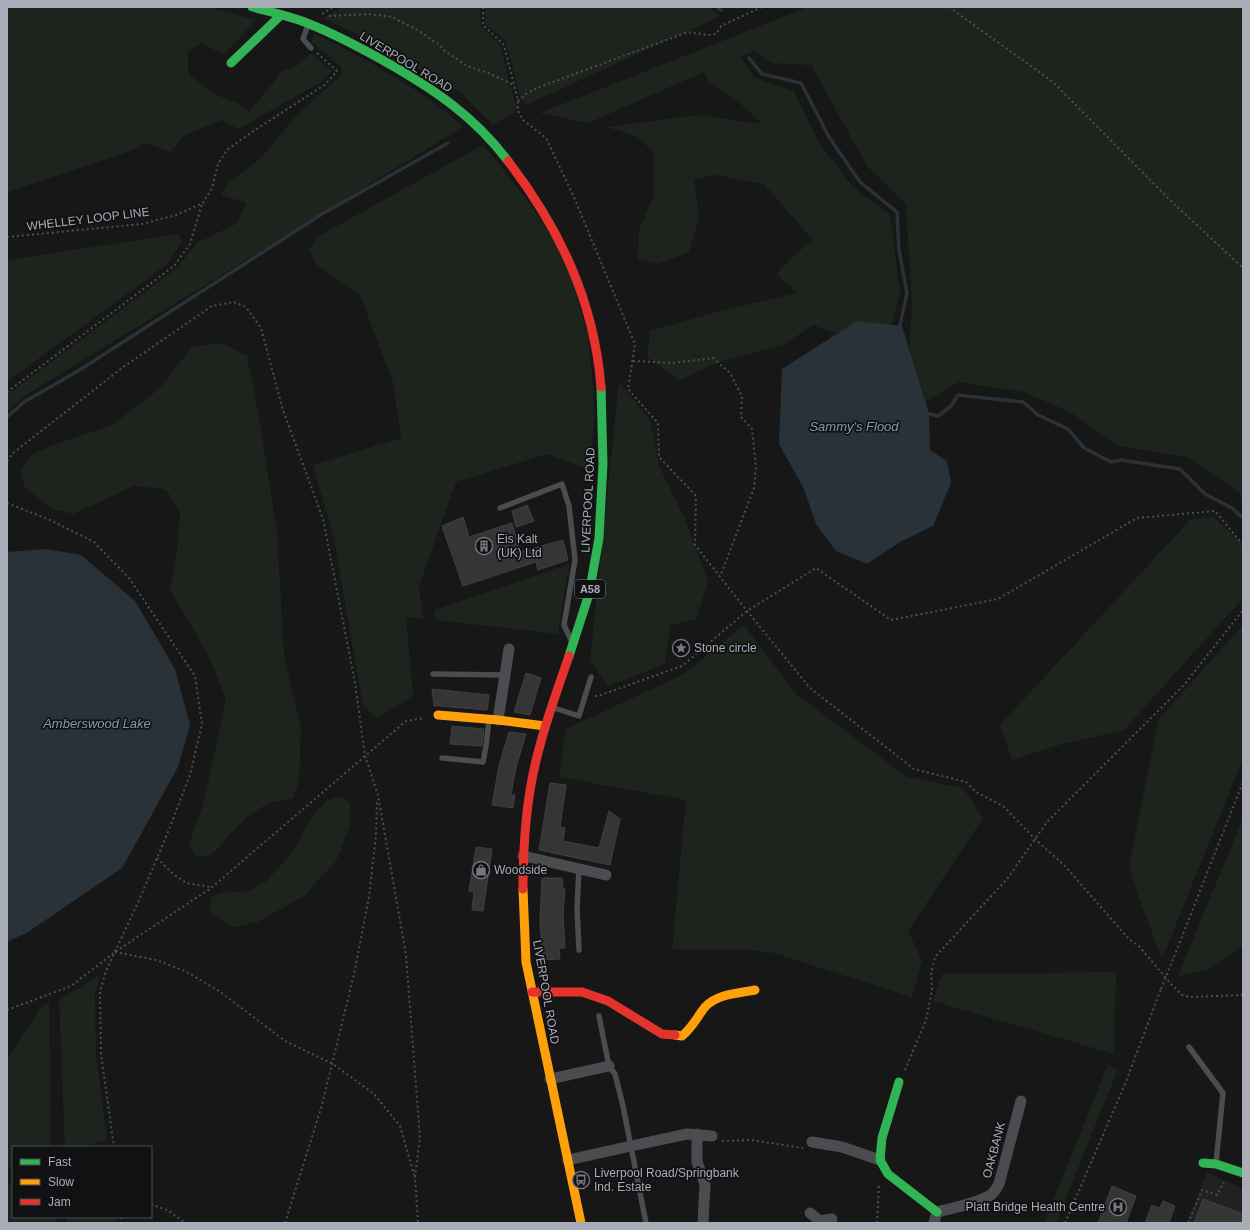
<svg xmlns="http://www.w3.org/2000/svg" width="1250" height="1230" viewBox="0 0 1250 1230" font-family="Arial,sans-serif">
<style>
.built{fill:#212123}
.green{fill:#1d241e}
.water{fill:#2a3239}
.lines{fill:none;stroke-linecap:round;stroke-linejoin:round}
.stream{stroke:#2a3239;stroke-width:3.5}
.building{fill:#353536;stroke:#3f4043}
.path{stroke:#4d4e52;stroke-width:2;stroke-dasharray:2 3;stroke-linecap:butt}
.lane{stroke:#4b4c50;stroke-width:5.5}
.street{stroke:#4b4c50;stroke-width:11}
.fast{stroke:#30b455;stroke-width:9}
.slow{stroke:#ff9f0a;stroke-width:9}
.jam{stroke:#e5322d;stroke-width:9}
.path-bridge{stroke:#4d4e52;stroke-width:2;stroke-dasharray:2 3;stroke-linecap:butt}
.labels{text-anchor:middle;stroke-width:3.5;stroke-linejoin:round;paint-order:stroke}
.shield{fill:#111113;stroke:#7b7e86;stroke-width:1}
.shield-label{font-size:11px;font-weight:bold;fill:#a8adb8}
.street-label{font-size:12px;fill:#a8adb8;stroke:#111113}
.poi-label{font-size:12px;fill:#a8adb8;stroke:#111113;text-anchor:start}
.water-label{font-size:13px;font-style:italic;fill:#7f9bb3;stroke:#111113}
</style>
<rect width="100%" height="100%" fill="#171717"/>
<!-- built -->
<path class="built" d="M1207,1172L1243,1189V1223H1187Z"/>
<!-- green -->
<g class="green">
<path d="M7,7H208L256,20L224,55L202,43L187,52L189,74L214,94L235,102L249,112L272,84L281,71L297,66L311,53L332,71L321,82L238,129L222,120L185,135L170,152L144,143L133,150L7,192Z"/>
<path d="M342,7H480L481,27L500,45L514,101L519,109L493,125L462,94L367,39L323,18Z"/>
<path d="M485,7H709L720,16L526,105L520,97L506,41L485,24Z"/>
<path d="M808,7H1243V498L1238,492L1188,457L1118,446L1072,413L1024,392L959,382L925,402L909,348L912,305L906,204L867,166L811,65L772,63L753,51L740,57L755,78L794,91L819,143L853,187L890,215L900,293L891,325L857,321L837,334L813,325L783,345L719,362L680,380L647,357L650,331L713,313L797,293L776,274L792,257L813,240L764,184L717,175L694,179L699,217L689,252L658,264L638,259L639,230L654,195V153L638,137L607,127L697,115L763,124L735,99L709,82L704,72L588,123L540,113Z"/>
<path d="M314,34C341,45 363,59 388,73C415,89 440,105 463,127L26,395L7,412V395L177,268L197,243L236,224L247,203L221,195L229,182L260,159L298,114L341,75L342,68L311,42Z"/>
<path d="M483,145L526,198L565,257L589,338L595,416L590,470L547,454L456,482L419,586L423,619L406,617L413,696L377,718L363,705L334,539L313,465L401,438L393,382L360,295L317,265L309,249L317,237Z"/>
<path d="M178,234L183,241L166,265L7,382V260Z"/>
<path d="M222,343L247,356L260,423L277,533L284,655L301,728L299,781L293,798L268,803L247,817L211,855L196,857L189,844L202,808L214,756L226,699L209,657L170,589L176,558L180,513L166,489L134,486L73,514L53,509L25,488L20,473L30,456L48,447L112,425L159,389L192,347Z"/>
<path d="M619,381L650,421L660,468L684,517L708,581L696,619L670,625L665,664L608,686L590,661Z"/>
<path d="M1214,517L1243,545V598L1124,730L1059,745L1012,760L1000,725L1190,520Z"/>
<path d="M569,564L558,634L435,620V610Z"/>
<path d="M744,625L796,694L907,777L963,788L983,818L908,931L922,961L912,997L774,953L753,950L672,949L686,800L559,777L566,729L684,674Z"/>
<path d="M1243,625V758L1162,959L1140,901L1129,865L1159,719Z"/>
<path d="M340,796L350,803V825L336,861L304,896L257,922L234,927L220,920L210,911L211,897L226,891L245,893L267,881L293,851L309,821L326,801Z"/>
<path d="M1243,818V946L1208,970L1178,976Z"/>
<path d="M1116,972L1114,1054L933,1001L942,974Z"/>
<path d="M101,973L95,994L96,1055L107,1140L85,1147H65L59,1000L81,987Z"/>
<path d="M49,1002L51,1147H13V1167L7,1168V1058L42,1006Z"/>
<path d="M1108,1065L1118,1069L1056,1223H1044Z"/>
<path d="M13,1183V1217H56V1223H7V1185Z"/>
<path d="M66,1217H115V1223H67Z"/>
</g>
<!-- water -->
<g class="water">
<path d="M857,321L902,326L929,414L930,450L947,461L951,483L933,526L900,542L867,564L836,551L816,524L804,489L779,444L782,369Z"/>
<path d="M46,549L81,555L135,601L175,669L190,725L178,767L122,868L28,932L7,942V552Z"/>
</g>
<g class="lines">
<!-- stream -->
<g class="stream">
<path d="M717,7L721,10"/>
<path d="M749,58L762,74L801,83L829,137L860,182L897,212L899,250L907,293L899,330"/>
<path d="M925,413L938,416L951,406L958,395L1023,402L1038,415L1068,429L1084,448L1111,462L1121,460L1180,469L1205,494L1232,508L1243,518"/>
<path d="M7,417L24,402L78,371L322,214L448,143"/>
</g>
</g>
<!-- building -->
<g class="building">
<path d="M527,505L534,521L516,527L512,511Z"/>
<path d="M463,517L469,537L512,523L520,552L563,540L568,560L538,570L536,562L463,586L442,526Z"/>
<path d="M526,673L541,678L530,715L514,712Z"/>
<path d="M432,689L489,695L487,710L439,706H434Z"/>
<path d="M452,726L484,729L482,746L450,744Z"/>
<path d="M509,732L526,734L516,767L511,795H515L513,808L492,805L499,766Z"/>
<path d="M550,783L566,785L560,827L565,828L563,841L599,848L609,811L620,819L610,865L539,850Z"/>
<path d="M476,847L492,849L483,911L472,910L474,892L469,891Z"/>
<path d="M542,878H562L563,889H565L563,912L565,948H559L560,959L543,960L540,921Z"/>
<path d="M1112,1186L1136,1196L1126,1223H1098Z"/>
<path d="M1203,1199L1243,1214L1241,1223H1194Z"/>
<path d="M1163,1201L1175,1206L1169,1223H1145L1152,1205L1160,1208Z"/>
</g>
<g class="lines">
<!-- path -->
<g class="path">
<path d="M483,7V25L504,45L518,101V111L523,120L546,138L573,195L635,344L628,389L658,423L659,457L696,496L695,545L747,611L810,688L914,769L966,782L976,792L1003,806L1035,839L1064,865L1120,929L1130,940L1138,945L1171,984L1182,995L1190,997L1243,995"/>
<path d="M949,7L1053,82L1173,203L1243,268"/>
<path d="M322,14L333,7"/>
<path d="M329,16L369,14L392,17L421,32L433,41L437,43L445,51L467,66L488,73L514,85"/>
<path d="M518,101L526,94L537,88L688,32L708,35L716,34L721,26L762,7"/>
<path d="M7,237L142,224L176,215L203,203L212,188L218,164L227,150L249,134L326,84L337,71L317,53"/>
<path d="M633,361L673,363L713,358L730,373L742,396L741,417L752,429L756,467L754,488L720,577"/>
<path d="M7,392L174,266L190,244L202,204"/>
<path d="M7,461L13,453L122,368L212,306L234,302L246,307L261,328L283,410L323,519L355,683L365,756L378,795L406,955L420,1138L415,1176L418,1223"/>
<path d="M7,503L50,520L94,542L129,578L195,676L202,724L190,775L166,837L140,898L106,971L100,991L101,1054L114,1147"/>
<path d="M595,696H598L682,666L747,611L816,568L891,620L998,599L1137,518L1215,511L1243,545"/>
<path d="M157,858L172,873L186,883L210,887"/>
<path d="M115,952L156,960L185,971L219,991L285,1041L333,1064L374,1094L400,1126L414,1175"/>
<path d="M1174,957L1243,782"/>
<path d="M7,1010L71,986L115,952L211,888L406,721L425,718"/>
<path d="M905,1070L926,1020L932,990L931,974L935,957L1007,879L1047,822L1184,685L1243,610"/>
<path d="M722,1141L751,1140L803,1148"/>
<path d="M151,1204L169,1211L185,1223"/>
<path d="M121,1217V1223"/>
<path d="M285,1223L322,1105L354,974L369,897L376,835L377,800"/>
<path d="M877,1223L879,1184"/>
<path d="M1065,1223L1125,1084L1161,989"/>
<path d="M1188,1223L1202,1190L1217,1195L1224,1182"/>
</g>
<!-- lane -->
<g class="lane">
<path d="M308,25L303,39L311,48"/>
<path d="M500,508L562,484L569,506L575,560L564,625L571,640"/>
<path d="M433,674L505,675"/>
<path d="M554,708L579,716L591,677"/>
<path d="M442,758L483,762L486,746L489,720"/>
<path d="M579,869L577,909L579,950"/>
<path d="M599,1016L609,1066L615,1074L623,1106L646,1223"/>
<path d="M1189,1047L1223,1093L1216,1163"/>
</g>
<!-- street -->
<g class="street">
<path d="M498,720L509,649"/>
<path d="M523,856L606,875"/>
<path d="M550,1079L609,1066"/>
<path d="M697,1134V1162L705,1184L703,1223"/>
<path d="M812,1142L842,1147L880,1160"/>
<path d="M568,1160L631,1146L687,1134L712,1136"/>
<path d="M810,1213L820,1221L832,1219"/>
<path d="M934,1223L937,1212C952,1208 980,1203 992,1194C995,1191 997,1188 999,1184L1021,1101"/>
</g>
<!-- fast -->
<g class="fast">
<path d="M252,7C271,12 289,16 307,23C335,34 361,48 386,62C435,90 474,116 508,161"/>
<path d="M231,63L281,15"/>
<path d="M569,656L589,594L599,538L603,464L601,387"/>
<path d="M899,1082L882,1138L880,1160L888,1174L937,1212"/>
<path d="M1203,1163L1216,1164L1243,1173"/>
</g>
<!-- slow -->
<g class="slow">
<path d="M438,715L498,720L545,726"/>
<path d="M523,889L526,962L581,1223"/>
<path d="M675,1035L682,1036C693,1027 697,1017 705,1007C717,994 739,993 755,990"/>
</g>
<!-- jam -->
<g class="jam">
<path d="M508,161C560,229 594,301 601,387"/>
<path d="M523,889C523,844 526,797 538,753C546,720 558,688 569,656"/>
<path d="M532,992H582L608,1001L662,1034L675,1035"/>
</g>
<!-- path-bridge -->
<path class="path-bridge" d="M1161,989L1174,957"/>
</g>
<!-- icons -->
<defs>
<g id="building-ring" transform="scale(0.9)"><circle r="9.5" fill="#111113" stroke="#757880" stroke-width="1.5"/><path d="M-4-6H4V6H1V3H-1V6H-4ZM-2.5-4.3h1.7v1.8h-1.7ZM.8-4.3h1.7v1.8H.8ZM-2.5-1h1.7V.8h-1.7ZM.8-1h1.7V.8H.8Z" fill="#757880"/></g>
<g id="sight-ring" transform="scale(0.9)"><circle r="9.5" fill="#111113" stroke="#757880" stroke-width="1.5"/><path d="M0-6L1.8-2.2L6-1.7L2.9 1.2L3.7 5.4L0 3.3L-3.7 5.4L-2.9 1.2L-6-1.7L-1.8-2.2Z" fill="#757880"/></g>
<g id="shop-ring" transform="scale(0.9)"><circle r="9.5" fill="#111113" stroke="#757880" stroke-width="1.5"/><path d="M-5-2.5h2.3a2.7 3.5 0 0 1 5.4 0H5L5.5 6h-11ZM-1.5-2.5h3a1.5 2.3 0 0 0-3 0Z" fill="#757880"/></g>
<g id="bus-ring" transform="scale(0.9)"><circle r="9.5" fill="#111113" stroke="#757880" stroke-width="1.5"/><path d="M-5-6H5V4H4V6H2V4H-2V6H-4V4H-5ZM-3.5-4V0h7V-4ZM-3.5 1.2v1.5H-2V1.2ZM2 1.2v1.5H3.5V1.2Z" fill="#757880"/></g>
<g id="hospital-ring" transform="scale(0.9)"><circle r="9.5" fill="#111113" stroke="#757880" stroke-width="1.5"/><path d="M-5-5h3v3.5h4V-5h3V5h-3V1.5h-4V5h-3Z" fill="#757880"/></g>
</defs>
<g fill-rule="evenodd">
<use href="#building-ring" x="484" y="546"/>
<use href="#sight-ring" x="681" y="648"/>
<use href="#shop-ring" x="481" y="870"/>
<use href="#bus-ring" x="581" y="1180"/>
<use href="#hospital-ring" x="1118" y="1207"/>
</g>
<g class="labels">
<!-- shield labels -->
<rect class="shield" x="575" y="580" width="30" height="18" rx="3"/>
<g class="shield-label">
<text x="590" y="593">A58</text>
</g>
<!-- street labels -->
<g class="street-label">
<text transform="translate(406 62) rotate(31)" y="4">LIVERPOOL ROAD</text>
<text transform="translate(88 219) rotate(-7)" y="4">WHELLEY LOOP LINE</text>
<text transform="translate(588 500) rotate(-87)" y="4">LIVERPOOL ROAD</text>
<text transform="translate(546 992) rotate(80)" y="4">LIVERPOOL ROAD</text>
<text transform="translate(994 1150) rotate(-75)" y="4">OAKBANK</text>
</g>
<!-- poi labels -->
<g class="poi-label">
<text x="497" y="543">Eis Kalt<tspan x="497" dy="14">(UK) Ltd</tspan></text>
<text x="694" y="652">Stone circle</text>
<text x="494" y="874">Woodside</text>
<text x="594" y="1177">Liverpool Road/Springbank<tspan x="594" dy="14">Ind. Estate</tspan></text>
<text x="1105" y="1211" text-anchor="end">Platt Bridge Health Centre</text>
</g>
<!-- water labels -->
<g class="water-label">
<text x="854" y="431">Sammy's Flood</text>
<text x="97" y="728">Amberswood Lake</text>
</g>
</g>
<!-- border -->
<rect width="1250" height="1230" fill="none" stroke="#a8adb8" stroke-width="16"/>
<!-- legend -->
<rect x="12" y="1146" width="140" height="72" fill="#111113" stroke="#4d4f55"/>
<rect x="20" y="1159" width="20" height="6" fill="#30b455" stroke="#4d4f55"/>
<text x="48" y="1166" font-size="12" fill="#a8adb8">Fast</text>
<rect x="20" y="1179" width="20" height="6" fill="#ff9f0a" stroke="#4d4f55"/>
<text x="48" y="1186" font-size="12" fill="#a8adb8">Slow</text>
<rect x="20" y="1199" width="20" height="6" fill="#e5322d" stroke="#4d4f55"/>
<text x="48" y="1206" font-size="12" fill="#a8adb8">Jam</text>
</svg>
